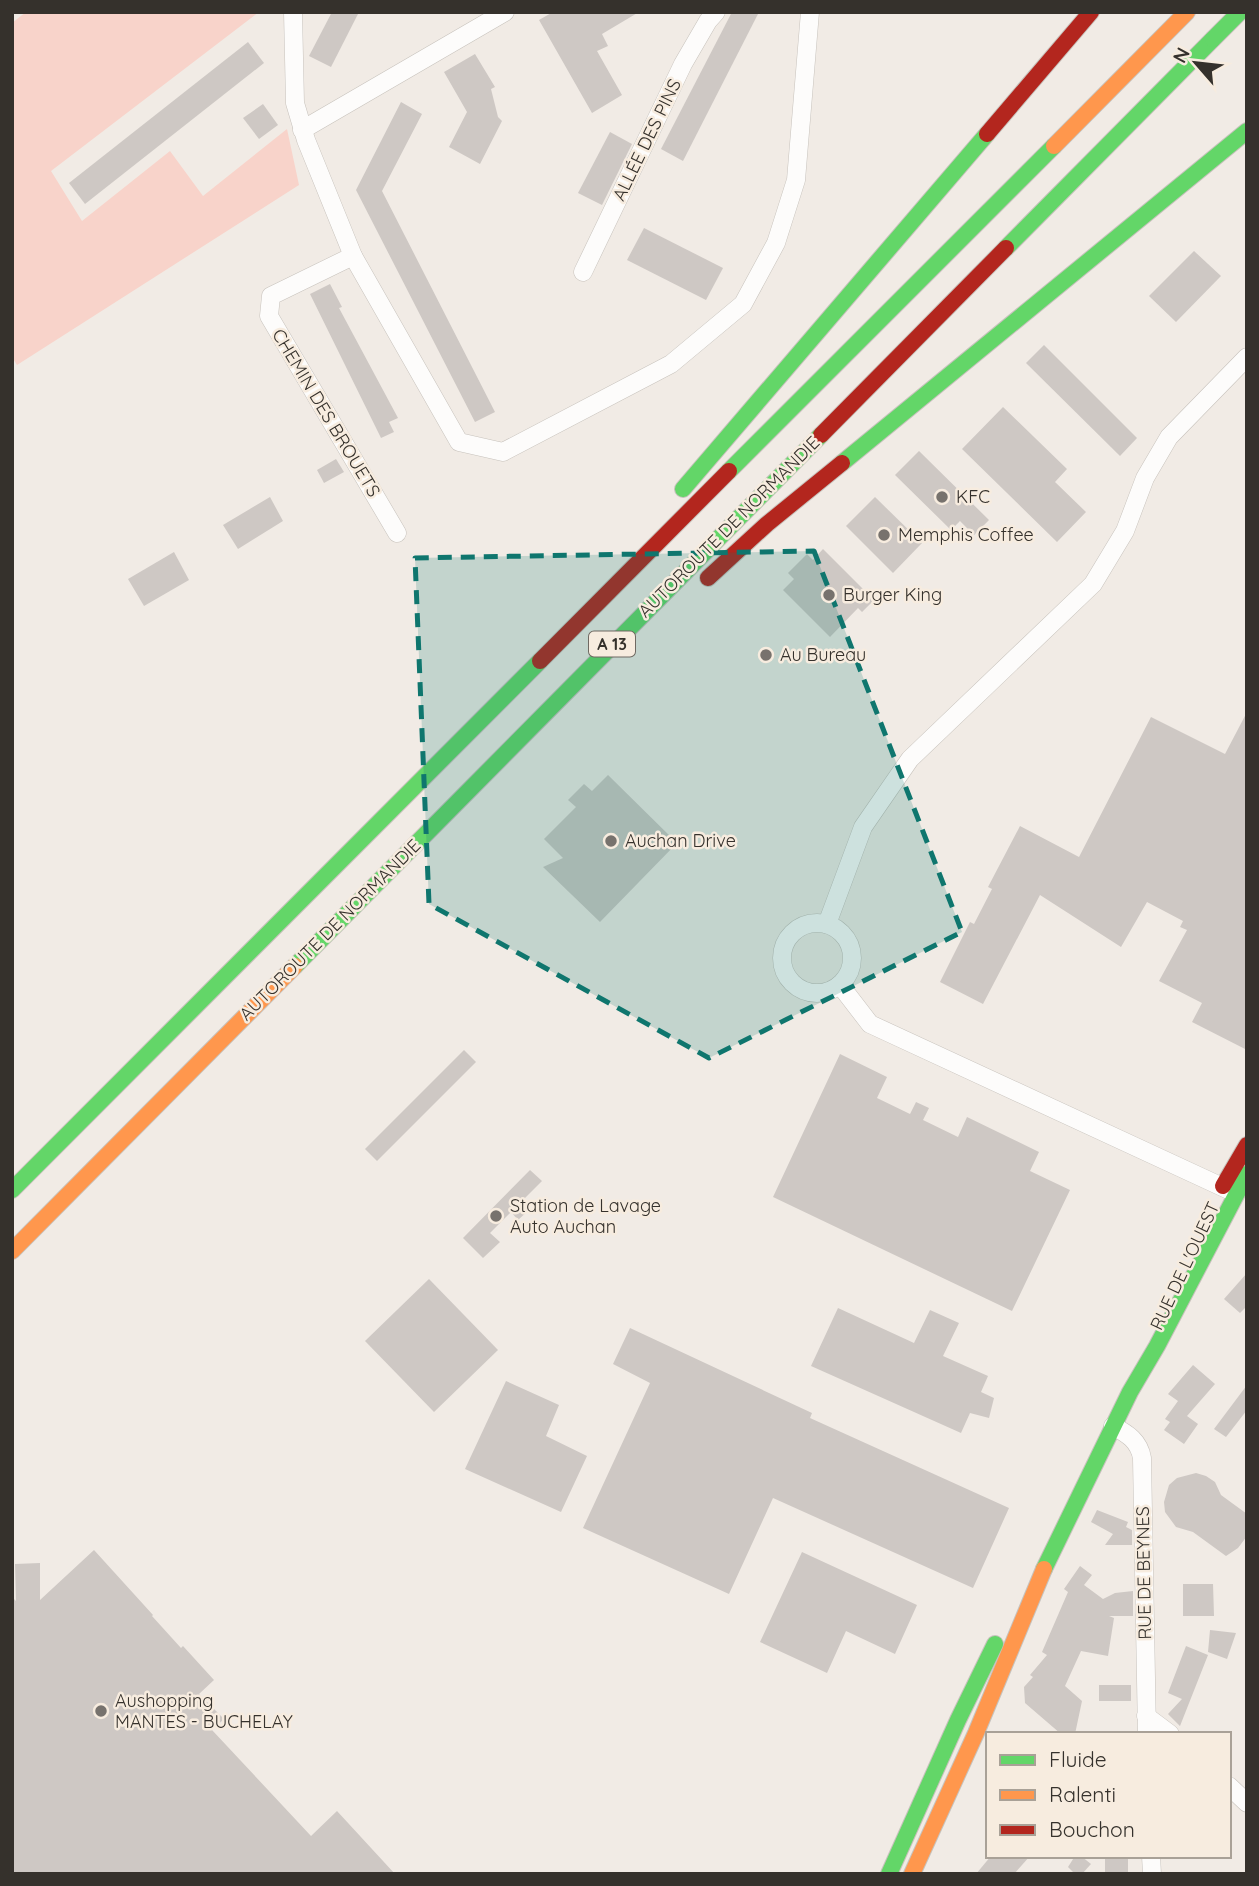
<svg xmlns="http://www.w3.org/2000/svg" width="1259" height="1886" viewBox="0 0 1259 1886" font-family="Quicksand,sans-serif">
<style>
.green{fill:#f8d3ca}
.building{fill:#cec8c4}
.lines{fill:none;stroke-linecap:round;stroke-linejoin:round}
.street-casing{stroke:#c7c2bc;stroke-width:19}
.fast-casing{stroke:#c7c2bc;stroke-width:18}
.slow-casing{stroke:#c7c2bc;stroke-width:18}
.jam-casing{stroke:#c7c2bc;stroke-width:18}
.street{stroke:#fdfcfb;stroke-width:18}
.fast{stroke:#63d668;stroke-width:16}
.slow{stroke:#ff974d;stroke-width:16}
.jam{stroke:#b3261e;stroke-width:16}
.fast-bridge-casing{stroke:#c7c2bc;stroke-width:18;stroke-linecap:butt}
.fast-bridge{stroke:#63d668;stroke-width:16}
.marked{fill:#0f766e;fill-opacity:0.2;stroke:#0f766e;stroke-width:5;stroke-dasharray:14 9;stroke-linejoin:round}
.poi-dot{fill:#77726d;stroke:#f7ecdf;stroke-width:2.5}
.labels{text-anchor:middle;stroke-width:5;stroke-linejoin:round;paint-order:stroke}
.shield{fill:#f7ecdf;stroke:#6f6962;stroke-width:2}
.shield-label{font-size:16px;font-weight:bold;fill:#35312c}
.street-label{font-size:18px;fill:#35312c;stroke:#f7ecdf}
.poi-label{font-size:18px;fill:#35312c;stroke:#f7ecdf;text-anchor:start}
</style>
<rect width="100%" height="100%" fill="#f1ebe5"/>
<!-- green -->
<path class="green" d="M26,12H259L51,171L82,221L170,151L203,196L287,129L299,185L17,365L12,357V23Z"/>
<!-- building -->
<g class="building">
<path d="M332,12H359L331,67L309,56Z"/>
<path d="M553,12H639L602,34L608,46L597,51L622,95L592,113L539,20Z"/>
<path d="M732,12H759L683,161L661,149Z"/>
<path d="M248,42L264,63L85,204L69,183Z"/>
<path d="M475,54L495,87L491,89L498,117L502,121L480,164L449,147L467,112L444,72Z"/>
<path d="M401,102L422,114L382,191L495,412L475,422L356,190Z"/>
<path d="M263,104L278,125L259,139L243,118Z"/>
<path d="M610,132L632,144L602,205L578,193Z"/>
<path d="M644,228L723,268L706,300L627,260Z"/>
<path d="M1194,251L1221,276L1176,322L1149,296Z"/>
<path d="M330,284L342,307L339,308L398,418L389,422L394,432L381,438L310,294Z"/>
<path d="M1044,345L1137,438L1120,456L1026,363Z"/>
<path d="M1003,407L1067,469L1055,482L1086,512L1057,542L962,449Z"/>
<path d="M919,451L989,520L974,535L960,521L951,530L895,475Z"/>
<path d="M336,459L344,472L324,483L317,470Z"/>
<path d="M270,497L283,521L238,549L223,525Z"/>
<path d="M875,497L922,543L893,573L846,526Z"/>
<path d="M823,549L874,600L862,612L858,608L830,637L783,590L794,579L788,573L807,554L813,560Z"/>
<path d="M174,552L189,580L144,606L128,579Z"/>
<path d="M1247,712V1050L1192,1022L1202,1003L1159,981L1187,930L1180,927L1183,921L1147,902L1121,947L1040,895L983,1004L940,982L970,922L974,924L992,889L988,887L1020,826L1079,857L1151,717L1225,754Z"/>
<path d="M608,775L677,843L600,922L543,867L563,858L544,839L576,807L568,800L584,784L592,791Z"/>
<path d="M464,1050L476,1062L377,1161L365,1149Z"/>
<path d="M840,1054L887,1077L877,1098L910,1114L916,1102L929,1108L923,1120L958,1137L967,1117L1039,1152L1030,1171L1070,1190L1012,1311L773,1197Z"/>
<path d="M530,1170L542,1181L522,1201L530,1209L518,1220L511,1212L490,1233L500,1242L483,1258L463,1238Z"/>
<path d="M1247,1273V1306L1240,1313L1224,1299Z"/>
<path d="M429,1279L498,1350L434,1412L365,1341Z"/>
<path d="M838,1308L914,1343L930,1310L959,1323L943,1356L988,1376L981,1392L994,1398L989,1418L970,1413L961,1433L811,1366Z"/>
<path d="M630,1328L812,1413L810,1418L1009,1508L973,1588L773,1498L729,1594L583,1528L650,1383L613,1364Z"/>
<path d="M1193,1365L1215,1384L1187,1416L1198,1424L1184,1444L1164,1430L1170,1422L1165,1419L1178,1401L1168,1394Z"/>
<path d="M506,1381L559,1405L546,1436L587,1456L561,1512L465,1469Z"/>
<path d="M1247,1385V1410L1226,1437L1214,1429Z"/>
<path d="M1196,1473L1206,1476L1215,1482L1221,1495L1247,1514V1536L1238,1548L1226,1556L1193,1532L1176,1527L1165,1512L1164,1502L1169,1485L1177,1478Z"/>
<path d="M1097,1510L1128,1522L1126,1527L1132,1530V1545H1105L1113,1534L1091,1522Z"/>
<path d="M94,1550L153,1615L152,1616L181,1648L183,1646L214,1680L199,1694L224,1719L212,1730L311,1836L337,1811L395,1874H12V1597L16,1601L15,1564L40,1563V1600Z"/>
<path d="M802,1552L917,1605L895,1654L846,1631L827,1673L760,1642Z"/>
<path d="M1080,1566L1092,1575L1084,1585L1103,1599L1115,1593L1133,1591V1616H1109L1114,1618L1108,1656L1081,1651L1065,1686L1082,1701L1075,1734H1061L1025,1703L1024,1687L1033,1677L1030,1675L1047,1655L1042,1652L1068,1592L1064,1589Z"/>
<path d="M1183,1584H1213L1214,1616H1183Z"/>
<path d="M1210,1630L1236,1633L1227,1659L1208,1652Z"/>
<path d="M1186,1646L1208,1655L1180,1726L1168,1714L1182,1699L1168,1693Z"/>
<rect x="1099" y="1685" width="32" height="16"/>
<path d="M991,1856H1030L1014,1874H976Z"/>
<path d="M1075,1856H1081L1091,1864L1082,1874H1075L1068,1867Z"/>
<rect x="1105" y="1856" width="23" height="18"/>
</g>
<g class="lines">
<!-- street casing -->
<g class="street-casing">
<g id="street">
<path d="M293,12L295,103L306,140L353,256L459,442L503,452L671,364L743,304L776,243L796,180L810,12"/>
<path d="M302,130L505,12"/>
<path d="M353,256L271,296L269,316L397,533"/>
<path d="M583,272L683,64L708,21L716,12"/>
<circle cx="817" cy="958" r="35"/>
<path d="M827,924L863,827L910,759L1093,584L1125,531L1145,478L1169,437L1247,357"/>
<path d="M840,985L870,1024L1231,1191"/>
<path d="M1113,1426C1128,1434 1139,1441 1142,1458L1147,1734"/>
<path d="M1146,1716L1170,1734"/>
<path d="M1229,1786L1247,1803"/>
<path d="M1151,1856L1152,1874"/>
</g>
</g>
<!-- fast casing -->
<g class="fast-casing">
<g id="fast">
<path d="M1006,248L1213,39"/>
<path d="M842,463L1247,131"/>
<path d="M729,471L1054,146"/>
<path d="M683,489L987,134"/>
<path d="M295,966L821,435"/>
<path d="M12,1190L540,661"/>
<path d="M1044,1569L1130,1392L1157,1346L1247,1174"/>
<path d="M889,1874L958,1720L995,1644"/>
</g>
</g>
<!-- slow casing -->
<g class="slow-casing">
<g id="slow">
<path d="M1054,146L1187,12"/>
<path d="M12,1251L295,966"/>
<path d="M912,1874L976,1733L1044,1569"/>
</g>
</g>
<!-- jam casing -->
<g class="jam-casing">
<g id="jam">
<path d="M987,134L1091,12"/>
<path d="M821,435L1006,248"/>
<path d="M708,578L767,524L842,463"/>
<path d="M540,661L729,471"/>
<path d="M1223,1186L1247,1145"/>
</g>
</g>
<!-- street -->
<use href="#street" class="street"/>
<!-- fast -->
<use href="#fast" class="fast"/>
<!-- slow -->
<use href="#slow" class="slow"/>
<!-- jam -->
<use href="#jam" class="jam"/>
<!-- fast-bridge casing -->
<g class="fast-bridge-casing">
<path id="fast-bridge" d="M1213,39L1240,12"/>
</g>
<!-- fast-bridge -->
<use href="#fast-bridge" class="fast-bridge"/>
</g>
<!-- marked area -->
<path class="marked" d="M814,551L962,932L709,1058L429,904L415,558Z"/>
<!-- markers -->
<g class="poi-dot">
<circle cx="942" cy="497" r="7"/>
<circle cx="884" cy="535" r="7"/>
<circle cx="829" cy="595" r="7"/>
<circle cx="766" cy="655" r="7"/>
<circle cx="611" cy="841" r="7"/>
<circle cx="496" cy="1216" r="7"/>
<circle cx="101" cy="1711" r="7"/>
</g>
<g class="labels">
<!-- shield labels -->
<rect class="shield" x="589" y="631.5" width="46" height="25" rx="5"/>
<g class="shield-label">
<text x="612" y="650">A 13</text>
</g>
<!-- street labels -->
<g class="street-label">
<text transform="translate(647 140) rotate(-64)" y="6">ALLÉE DES PINS</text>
<text transform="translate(326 413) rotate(59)" y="6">CHEMIN DES BROUETS</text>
<text transform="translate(729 527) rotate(-45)" y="6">AUTOROUTE DE NORMANDIE</text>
<text transform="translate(330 930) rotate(-45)" y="6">AUTOROUTE DE NORMANDIE</text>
<text transform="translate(1185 1266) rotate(-65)" y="6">RUE DE L'OUEST</text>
<text transform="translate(1144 1573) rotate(-91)" y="6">RUE DE BEYNES</text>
</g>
<!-- poi labels -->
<g class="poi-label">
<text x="956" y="503">KFC</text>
<text x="898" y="541">Memphis Coffee</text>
<text x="843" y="601">Burger King</text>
<text x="780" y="661">Au Bureau</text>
<text x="625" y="847">Auchan Drive</text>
<text x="510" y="1212">Station de Lavage<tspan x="510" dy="21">Auto Auchan</tspan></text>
<text x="115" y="1707">Aushopping<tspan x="115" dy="21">MANTES - BUCHELAY</tspan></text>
</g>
</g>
<!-- border -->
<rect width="1259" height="1886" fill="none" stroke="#35312c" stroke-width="28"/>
<!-- legend -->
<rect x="986" y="1732" width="245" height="126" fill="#f7ecdf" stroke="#a9a197" stroke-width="2"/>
<rect x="1000" y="1755" width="35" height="10" fill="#63d668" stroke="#a9a197" stroke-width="2"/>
<text x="1049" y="1767" font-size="21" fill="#35312c">Fluide</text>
<rect x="1000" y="1790" width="35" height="10" fill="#ff974d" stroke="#a9a197" stroke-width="2"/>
<text x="1049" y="1802" font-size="21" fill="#35312c">Ralenti</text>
<rect x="1000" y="1825" width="35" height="10" fill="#b3261e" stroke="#a9a197" stroke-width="2"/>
<text x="1049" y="1837" font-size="21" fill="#35312c">Bouchon</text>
<!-- north arrow -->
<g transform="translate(1196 63) rotate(298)" stroke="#f7ecdf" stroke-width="5" paint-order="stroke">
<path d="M0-5L12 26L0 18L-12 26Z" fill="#35312c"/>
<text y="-10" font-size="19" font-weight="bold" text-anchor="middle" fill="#35312c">N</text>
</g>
</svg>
